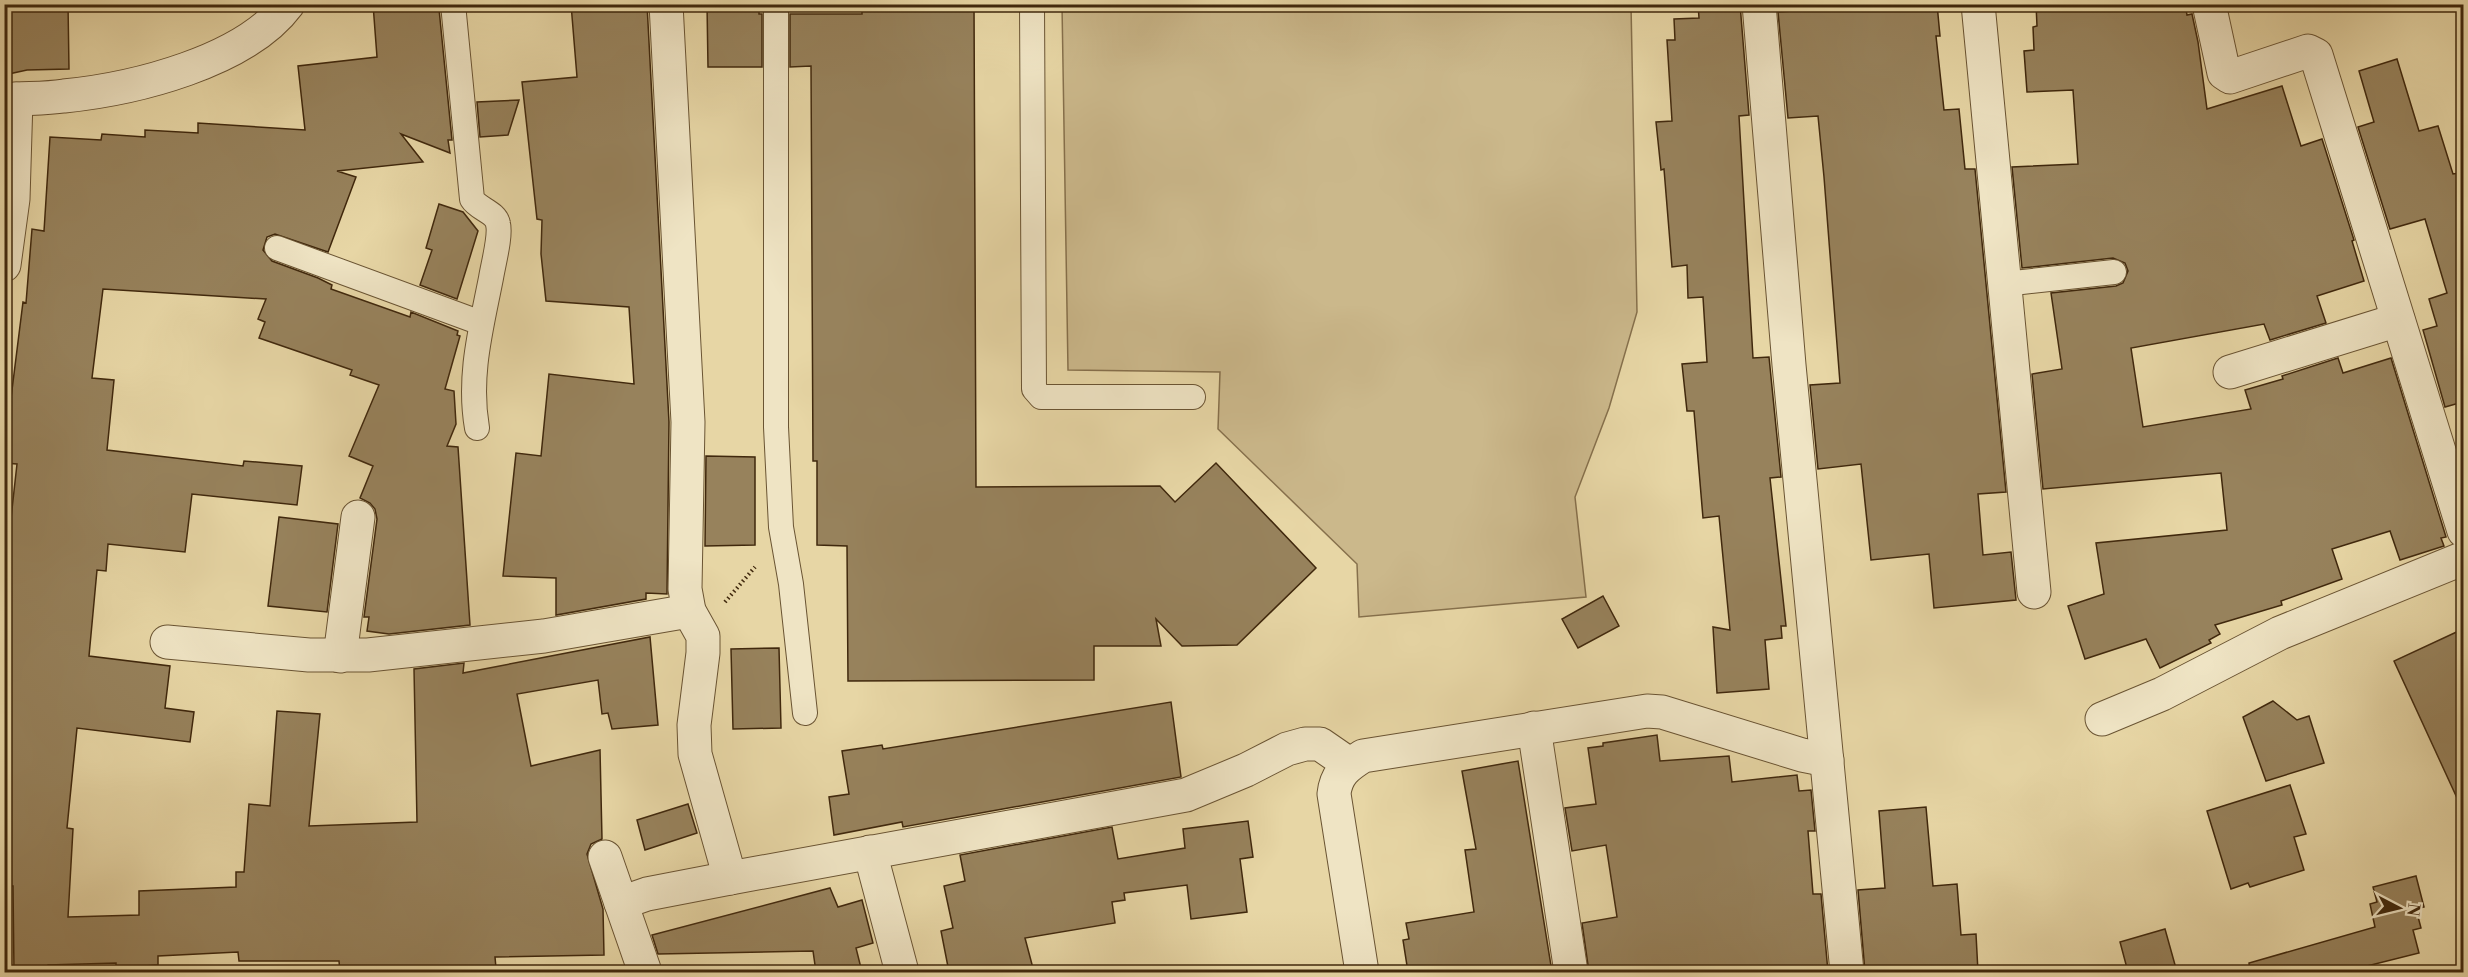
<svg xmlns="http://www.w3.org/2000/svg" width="2468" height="977" viewBox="0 0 2468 977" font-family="'Libre Bodoni',serif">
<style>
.green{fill:#cbb88b;stroke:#86704c;stroke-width:1.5}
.building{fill:#97825c;stroke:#40280d;stroke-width:1.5}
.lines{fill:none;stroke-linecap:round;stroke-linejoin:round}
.service-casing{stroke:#6a5433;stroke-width:26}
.minor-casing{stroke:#6a5433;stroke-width:35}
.path{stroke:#40280d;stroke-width:4;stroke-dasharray:1.5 3;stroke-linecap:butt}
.service{stroke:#efe4c4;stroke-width:24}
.minor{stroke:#efe4c4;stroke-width:33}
</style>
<rect width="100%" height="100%" fill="#e7d6a5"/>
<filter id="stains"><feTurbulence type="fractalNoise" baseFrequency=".00333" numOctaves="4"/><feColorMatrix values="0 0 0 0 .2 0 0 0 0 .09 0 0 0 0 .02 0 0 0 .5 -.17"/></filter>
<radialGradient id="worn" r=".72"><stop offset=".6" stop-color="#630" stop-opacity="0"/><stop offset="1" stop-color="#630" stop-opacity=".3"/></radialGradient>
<!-- green -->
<path class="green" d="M1062,5H1631L1637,312L1609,408L1575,497L1586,597L1359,617L1357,564L1218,429L1220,372L1068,370Z"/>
<!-- building -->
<g class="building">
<path d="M4,4H68L69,69L27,70L4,75Z"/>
<path d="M373,4H413L414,11L439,9L452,140H448L450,153L401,134L423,162L337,171L356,177L328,252L275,234L267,237L263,250L272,261L318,278L332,285L331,289L410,317L411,312L458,331L457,335L460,336L445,389L454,391L456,424L447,446L458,447L470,625L389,634L367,631L369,617H364L377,519L375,509L370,503L360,498L373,466L349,456L379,385L350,375L352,370L259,338L265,322L258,319L266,299L103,289L92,378L114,380L107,450L243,466L244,461L302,466L297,505L192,494L185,552L108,544L106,571L97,570L89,656L170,666L165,708L194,712L190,742L77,728L67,828L73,829L68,917L139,915V891L236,887V872H244L249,804L270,806L277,711L320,714L309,826L417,822L414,669L464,663L463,673L650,637L658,725L612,729L608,713L602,714L598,680L517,694L531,766L600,750L602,839L591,844L587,854L603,909L604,955L495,957L496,968L430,972H340L339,961H239L238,952L158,956V965L116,968V963L48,965L47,972H14L13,886H4V581L17,464L4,463V429L7,430L23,302L26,303L32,229L44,231L50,137L101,140L102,134L145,137V130L198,133V123L305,130L298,66L377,57Z"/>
<path d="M571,4H647L669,422L667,594L646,593V599L556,615V578L503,576L516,453L541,456L549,374L634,384L629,307L546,301L541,254L542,220L537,219L522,82L577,77Z"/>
<path d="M707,4H759V14H762V67H708Z"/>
<path d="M862,4H974L976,487L1160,486L1175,502L1216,463L1316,568L1237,645L1182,646L1156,619L1161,646H1094V680L848,681L847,546L817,545V461H813L811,66L790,67V14H862Z"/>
<path d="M1698,4H1740L1749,115L1739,116L1753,358L1769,357L1781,477L1770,478L1786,626H1781L1782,638L1765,640L1769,689L1717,693L1713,627L1730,630L1719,516L1703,518L1694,411H1687L1682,364L1707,362L1703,297L1688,298L1687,265L1672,267L1664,169L1661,170L1656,122L1672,121L1667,40H1675L1674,19L1699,18Z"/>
<path d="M1807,4H1937L1940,36H1936L1944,110L1959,109L1965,169H1975L2006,492L1978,494L1983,555L2011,552L2016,600L1934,608L1929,554L1871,560L1861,464L1818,469L1810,385L1840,383L1824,177L1818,116L1788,118L1778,12L1807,10Z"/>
<path d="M2036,4H2185L2187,15L2192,14L2198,42L2207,109L2282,86L2301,146L2322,139L2354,240L2352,241L2364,281L2317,296L2326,323L2270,340L2264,324L2131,348L2143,427L2251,409L2245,390L2283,379L2282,376L2338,358L2343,373L2391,358L2446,537L2441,538L2444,546L2400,560L2390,531L2332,549L2342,579L2281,601L2282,605L2215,625L2220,634L2209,640L2211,643L2160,668L2146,639L2085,659L2068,606L2104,594L2096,543L2227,530L2221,473L2043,489L2032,374L2062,369L2051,293L2116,286L2123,283L2128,271L2125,263L2113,258L2022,268L2012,167L2078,164L2073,90L2027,92L2024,51L2034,50L2033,27L2037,26Z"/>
<path d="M2397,59L2419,131L2438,126L2453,174L2459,173L2463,189V402L2445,407L2423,330L2437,326L2429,299L2447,293L2425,219L2390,229L2358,127L2374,122L2359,71Z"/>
<path d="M519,100L508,135L480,137L477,102Z"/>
<path d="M439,204L463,212L478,231L457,299L420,285L432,250L426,248Z"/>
<path d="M706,456L755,457V545L705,546Z"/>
<path d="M279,517L338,524L327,612L268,606Z"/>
<path d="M1603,596L1619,626L1578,648L1562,619Z"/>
<path d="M2463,629V811L2394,661Z"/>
<path d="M779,648L781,728L733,729L731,649Z"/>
<path d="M2273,701L2297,720L2309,716L2324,763L2266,781L2243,717Z"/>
<path d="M1171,702L1181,777L903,827L902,822L834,835L829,797L849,794L842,751L882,745L883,749Z"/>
<path d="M1657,735L1660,761L1729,756L1732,782L1797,775L1799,791L1811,790L1815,831H1808L1813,894H1821L1828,972H1589L1582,923L1617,917L1606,845L1572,851L1565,808L1596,804L1588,748L1603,746V743Z"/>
<path d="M1518,761L1552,972H1408L1403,940L1409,939L1406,923L1474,912L1465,850L1476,849L1462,771Z"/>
<path d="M2290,785L2306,834L2294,837L2304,870L2250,887L2248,883L2231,889L2207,811Z"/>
<path d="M688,804L697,833L645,850L637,820Z"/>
<path d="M1926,807L1933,886L1957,884L1961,935L1976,934L1978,972H1865L1858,890L1885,888L1879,811Z"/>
<path d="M1248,821L1253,857L1240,859L1247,912L1191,919L1187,885L1124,893L1125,900L1112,902L1115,923L1025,938L1034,972H949L941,931L953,928L944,886L965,881L960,855L1112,827L1118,859L1185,848L1183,829Z"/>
<path d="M2416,876L2424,907L2416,909L2421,928L2413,930L2419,953L2359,968L2361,972H2250L2249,963L2375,927L2370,904L2377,902L2373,887Z"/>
<path d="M830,888L838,907L862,900L873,943L856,948L862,972H816L813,951L658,954L652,935Z"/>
<path d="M2165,929L2177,972H2128L2120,942Z"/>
</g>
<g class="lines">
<!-- service casing -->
<g class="service-casing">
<g id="service">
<path d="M453,4L472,199C478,209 496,212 498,224C501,236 493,265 491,278C481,329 468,376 477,428"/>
<path d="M776,4V427L781,527L791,584L805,713"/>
<path d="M1032,4L1034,389L1041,397H1193"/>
<path d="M277,248L481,323"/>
<path d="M2004,284L2114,272"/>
</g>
</g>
<!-- minor casing -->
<g class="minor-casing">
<g id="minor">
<path d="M666,4L688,422L685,589L689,611L703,636V653L694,725L695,754L730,878"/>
<path d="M1759,4L1789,365L1847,972"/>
<path d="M1978,4L2034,592"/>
<path d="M2209,4L2224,73L2230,77L2308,51L2316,55L2464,531"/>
<path d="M4,100C24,98 44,99 64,96C134,89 245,62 288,4"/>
<path d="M4,265L13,199L16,99"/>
<path d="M2230,372L2398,320"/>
<path d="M167,642L309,655H368L544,636L689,611"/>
<path d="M340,656L358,517"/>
<path d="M2102,719L2162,694L2280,633L2464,558"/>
<path d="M1534,728L1571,972"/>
<path d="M870,852L902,972"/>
<path d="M605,857L645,972"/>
<path d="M621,903L647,894L730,878L1186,795L1246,770L1287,749L1305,744H1320L1349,764"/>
<path d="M1362,972L1334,794C1336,774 1347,766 1363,756L1647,711L1662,712L1802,755L1827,760"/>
</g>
</g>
<!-- path -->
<path class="path" d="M725,602L755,567"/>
<!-- service -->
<use href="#service" class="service"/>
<!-- minor -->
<use href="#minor" class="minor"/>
</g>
<!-- margin -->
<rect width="2468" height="977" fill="none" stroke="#e7d6a5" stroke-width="24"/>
<rect x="6" y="6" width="2456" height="965" fill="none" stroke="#40280d" stroke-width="3"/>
<rect x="12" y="12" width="2444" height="953" fill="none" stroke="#40280d" stroke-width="1.5"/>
<!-- north arrow -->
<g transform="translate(2399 908) rotate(97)" stroke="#efe4c4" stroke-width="4.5" paint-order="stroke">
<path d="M0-4.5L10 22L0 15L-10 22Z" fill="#40280d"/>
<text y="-9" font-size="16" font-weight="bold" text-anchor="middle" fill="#40280d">N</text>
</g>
<rect width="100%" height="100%" filter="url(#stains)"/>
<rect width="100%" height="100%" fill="url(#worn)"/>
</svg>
